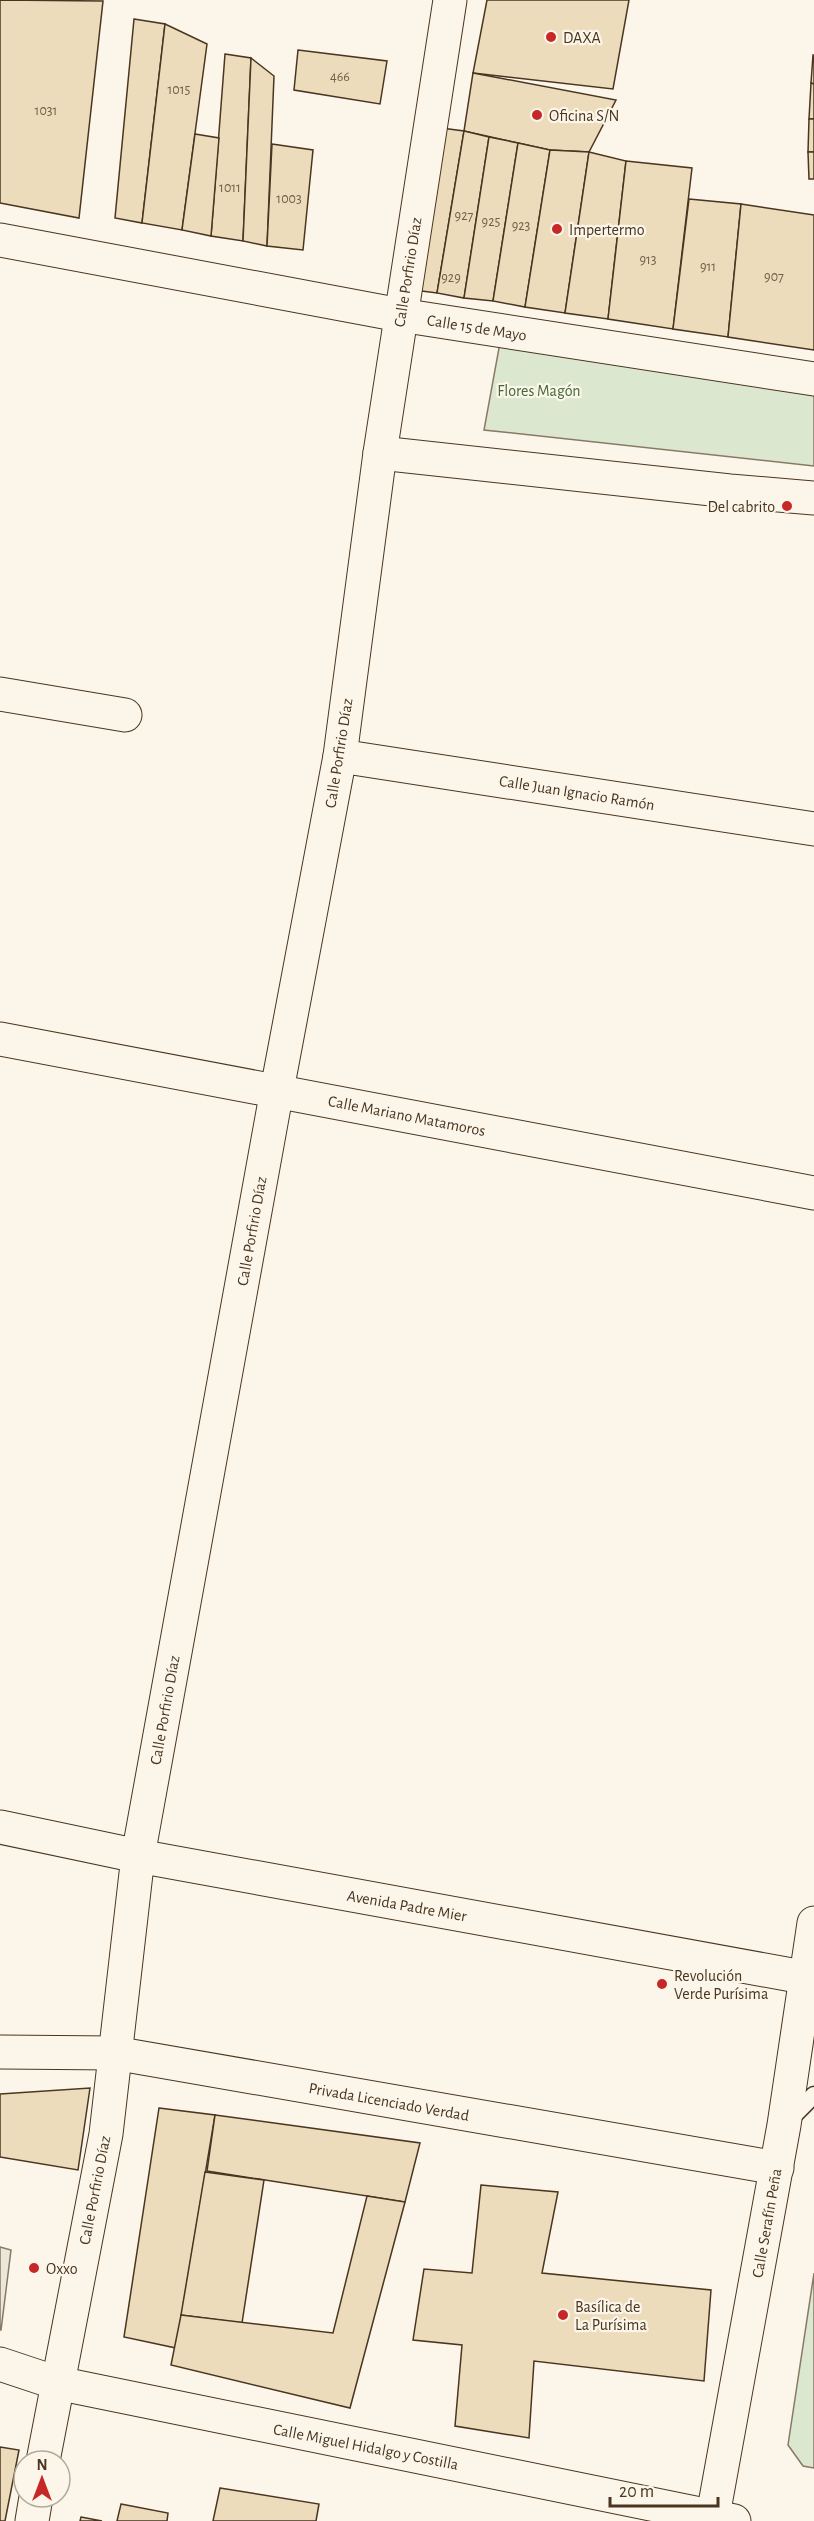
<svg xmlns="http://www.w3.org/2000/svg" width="814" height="2521" viewBox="0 0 814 2521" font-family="'Alegreya Sans',sans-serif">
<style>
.green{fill:#dce7d0;stroke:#887966;stroke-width:1.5}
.parking{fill:#ede7d9;stroke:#887966;stroke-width:1.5}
.building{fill:#ecdcbc;stroke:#4a3520;stroke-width:1.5}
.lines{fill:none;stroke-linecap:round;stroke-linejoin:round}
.lane-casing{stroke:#4a3520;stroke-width:19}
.street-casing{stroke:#4a3520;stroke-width:35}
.secondary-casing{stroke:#4a3520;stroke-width:35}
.lane{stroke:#fbf6e9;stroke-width:16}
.street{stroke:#fbf6e9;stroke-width:33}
.secondary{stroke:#fbf6e9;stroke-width:33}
.poi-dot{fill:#c62828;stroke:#fbf6e9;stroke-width:2}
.labels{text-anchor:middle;stroke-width:4.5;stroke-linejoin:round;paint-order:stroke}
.number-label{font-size:14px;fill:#725f47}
.poi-label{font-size:16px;fill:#4a3520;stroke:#fbf6e9;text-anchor:start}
.street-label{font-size:16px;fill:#4a3520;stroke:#fbf6e9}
.park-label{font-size:16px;fill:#436837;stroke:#fbf6e9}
</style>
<rect width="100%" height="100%" fill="#fbf6e9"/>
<!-- green -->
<g class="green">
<path d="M501,337L814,391V466L484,430Z"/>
<path d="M814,2273V2468L803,2466L788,2445Z"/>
</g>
<!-- parking -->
<path class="parking" d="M0,2247L11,2250L1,2330H0Z"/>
<!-- building -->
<g class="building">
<path d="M0,0L103,1L79,218L0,203Z"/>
<path d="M487,0H629L613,89L473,73Z"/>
<path d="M134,19L165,24L142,223L115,218Z"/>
<path d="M165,24L207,44L182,230L142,223Z"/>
<path d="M298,50L387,61L380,104L294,90Z"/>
<path d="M225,54L251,58L243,241L211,236Z"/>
<path d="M813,55H814V84L811,83Z"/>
<path d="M251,58L274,76L267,246L243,241Z"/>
<path d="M473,73L616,100L589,152L550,150L464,131Z"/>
<path d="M811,83L814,84V119H809Z"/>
<path d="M809,119H814V152H808Z"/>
<path d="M441,128L464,131L437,293L414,290Z"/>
<path d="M464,131L489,137L464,298L437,293Z"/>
<path d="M195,134L219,138L211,236L182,230Z"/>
<path d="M489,137L518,143L493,301L464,298Z"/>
<path d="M518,143L550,150L525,307L493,301Z"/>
<path d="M272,144L313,150L303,250L267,246Z"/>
<path d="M550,150L589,152L565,313L525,307Z"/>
<path d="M589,152L626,161L608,319L565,313Z"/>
<path d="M808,152H814V179H809Z"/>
<path d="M626,161L692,168L673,329L608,319Z"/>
<path d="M689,199L741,204L728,337L673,329Z"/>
<path d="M741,204L814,215V350L728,337Z"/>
<path d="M90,2088L78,2170L0,2157V2094Z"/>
<path d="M159,2108L215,2115L176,2348L124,2337Z"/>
<path d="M215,2115L420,2143L405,2202L207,2171Z"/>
<path d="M205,2172L264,2180L242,2323L181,2315Z"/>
<path d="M481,2185L558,2192L542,2273L711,2290L704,2381L534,2361L529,2438L455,2426L462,2345L413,2340L424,2269L472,2273Z"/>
<path d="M367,2196L405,2202L350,2408L171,2365L181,2315L333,2333Z"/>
<path d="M0,2447L19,2450L5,2521H0Z"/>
<path d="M220,2488L319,2504L316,2521H213Z"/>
<path d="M121,2504L168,2513L167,2521H117Z"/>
<path d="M81,2517L102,2521H80Z"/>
</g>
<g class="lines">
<!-- lane casing -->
<g class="lane-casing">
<path id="lane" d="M789,2120L814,2095"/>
</g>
<!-- street casing -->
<g class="street-casing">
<g id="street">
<path d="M0,240L400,315L814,379"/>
<path d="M380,453L730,491L814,498"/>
<path d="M0,694L125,715"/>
<path d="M340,756L380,453L450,0"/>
<path d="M0,2052L114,2053L777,2168"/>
<path d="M43,2461L106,2134L138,1856L277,1090"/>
<path d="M32,2521L36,2497"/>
<path d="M712,2521L784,2125L814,1923"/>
</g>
</g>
<!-- secondary casing -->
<g class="secondary-casing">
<g id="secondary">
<path d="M0,1039L814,1193"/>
<path d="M277,1090L340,756L814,829"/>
<path d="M0,1827L138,1856L814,1979"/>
<path d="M0,2364L57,2383L734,2521"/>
</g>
</g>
<!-- lane -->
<use href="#lane" class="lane"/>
<!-- street -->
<use href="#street" class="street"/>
<!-- secondary -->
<use href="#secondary" class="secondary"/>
</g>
<!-- markers -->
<g class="poi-dot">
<circle cx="551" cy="37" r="6"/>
<circle cx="537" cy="115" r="6"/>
<circle cx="557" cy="229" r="6"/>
<circle cx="787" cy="506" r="6"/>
<circle cx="662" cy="1984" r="6"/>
<circle cx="34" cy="2268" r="6"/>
<circle cx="563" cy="2315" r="6"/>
</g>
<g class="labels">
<!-- number labels -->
<g class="number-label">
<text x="340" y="81">466</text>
<text x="179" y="94">1015</text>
<text x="46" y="115">1031</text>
<text x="230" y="192">1011</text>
<text x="289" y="203">1003</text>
<text x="464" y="220">927</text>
<text x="491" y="226">925</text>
<text x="521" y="230">923</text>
<text x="648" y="264">913</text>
<text x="708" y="271">911</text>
<text x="774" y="281">907</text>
<text x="451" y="282">929</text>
</g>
<!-- poi labels -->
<g class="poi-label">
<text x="563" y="43">DAXA</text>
<text x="549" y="121">Oficina S/N</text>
<text x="569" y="235">Impertermo</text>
<text x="775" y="512" text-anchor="end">Del cabrito</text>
<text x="674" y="1981">Revolución<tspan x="674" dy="18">Verde Purísima</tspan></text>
<text x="46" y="2274">Oxxo</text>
<text x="575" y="2312">Basílica de<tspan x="575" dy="18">La Purísima</tspan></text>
</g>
<!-- street labels -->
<g class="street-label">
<text transform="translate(407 272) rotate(-81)" y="6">Calle Porfirio Díaz</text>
<text transform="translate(477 327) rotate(9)" y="6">Calle 15 de Mayo</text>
<text transform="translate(338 753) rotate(-81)" y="6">Calle Porfirio Díaz</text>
<text transform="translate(577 792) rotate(9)" y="6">Calle Juan Ignacio Ramón</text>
<text transform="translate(407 1115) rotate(11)" y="6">Calle Mariano Matamoros</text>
<text transform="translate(251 1231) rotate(-80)" y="6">Calle Porfirio Díaz</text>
<text transform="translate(164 1710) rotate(-80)" y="6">Calle Porfirio Díaz</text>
<text transform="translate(407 1905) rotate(10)" y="6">Avenida Padre Mier</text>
<text transform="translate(389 2101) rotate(10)" y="6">Privada Licenciado Verdad</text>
<text transform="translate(94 2190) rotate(-79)" y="6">Calle Porfirio Díaz</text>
<text transform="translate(766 2223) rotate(-80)" y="6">Calle Serafín Peña</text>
<text transform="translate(366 2446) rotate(11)" y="6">Calle Miguel Hidalgo y Costilla</text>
</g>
<!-- park labels -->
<g class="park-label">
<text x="539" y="396">Flores Magón</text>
</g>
</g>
<!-- north arrow -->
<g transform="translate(42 2479)"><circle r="28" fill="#fbf6e9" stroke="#b4a999" stroke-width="1.5"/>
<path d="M0-4.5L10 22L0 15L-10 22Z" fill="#c62828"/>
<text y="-9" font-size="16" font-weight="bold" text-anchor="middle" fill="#4a3520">N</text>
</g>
<!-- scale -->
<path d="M610 2497v9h108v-9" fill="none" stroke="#4a3520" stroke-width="3"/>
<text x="619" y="2497" font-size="18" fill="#4a3520" stroke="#fbf6e9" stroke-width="4.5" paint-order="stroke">20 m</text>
</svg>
